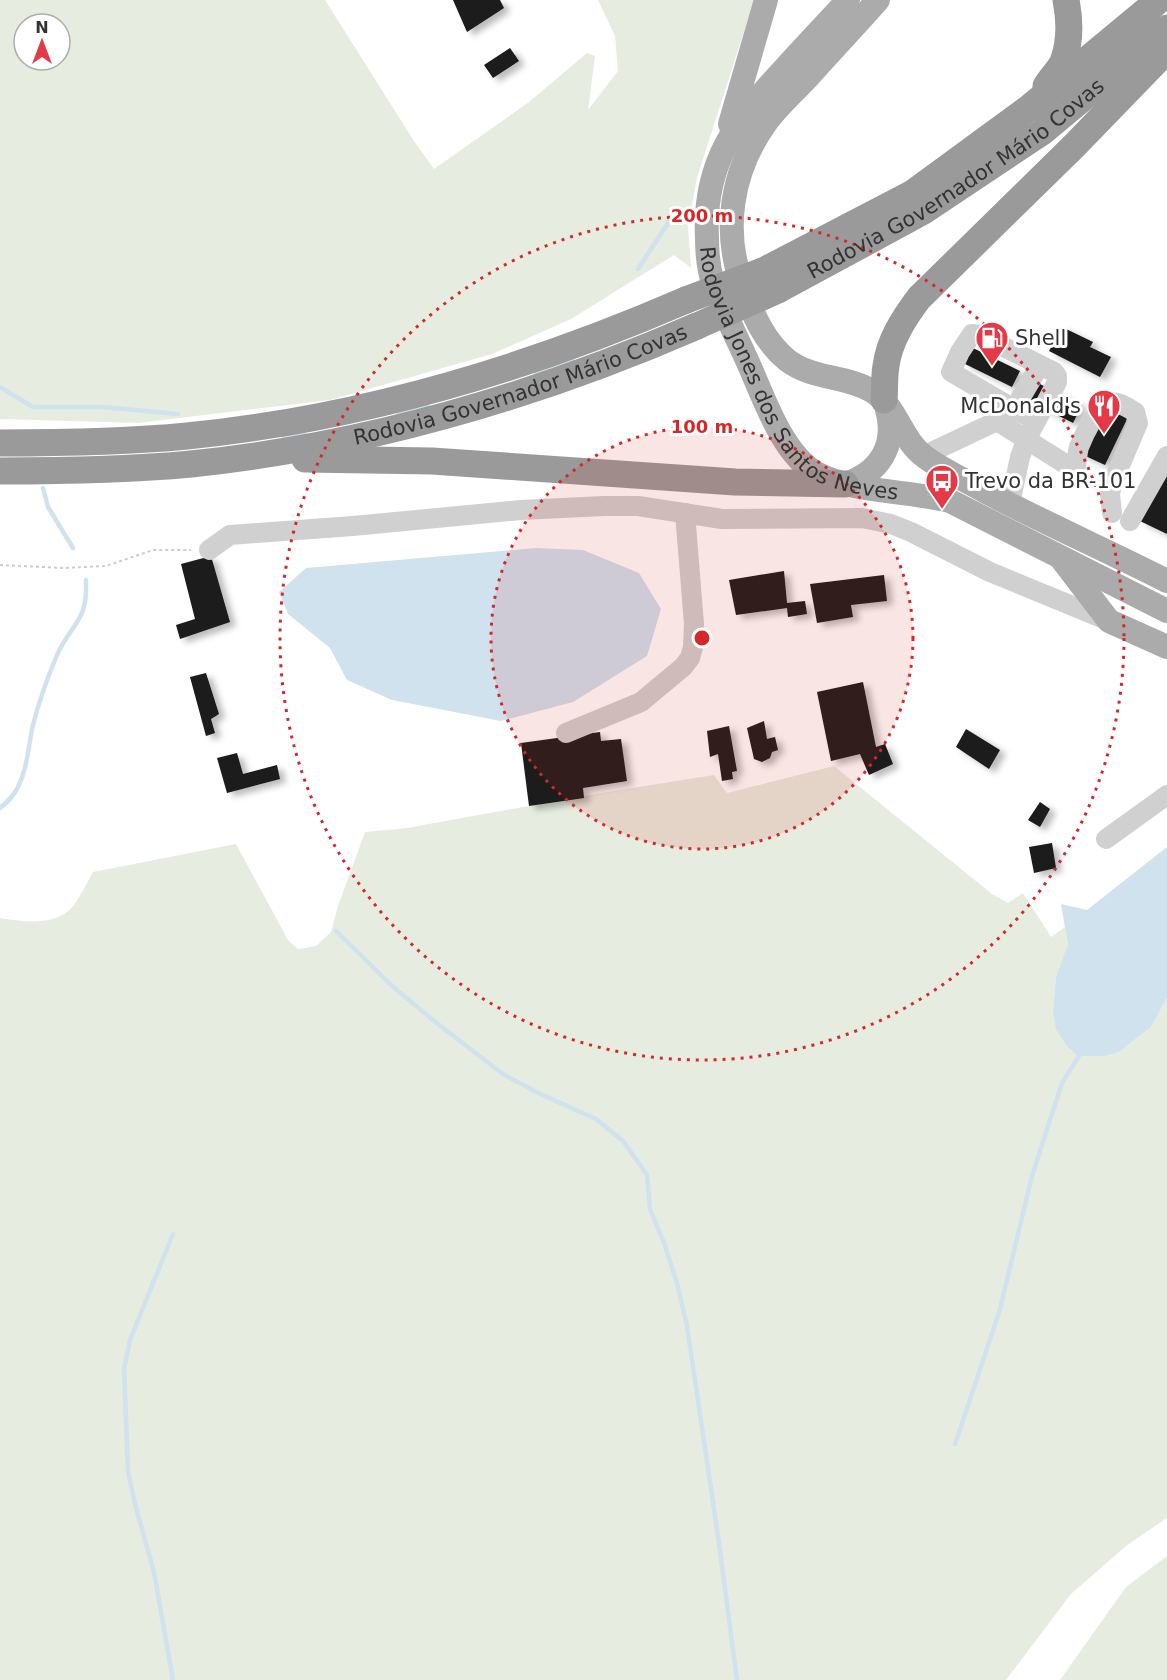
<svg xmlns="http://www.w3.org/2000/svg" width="1167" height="1680" viewBox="0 0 1167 1680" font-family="'DejaVu Sans',sans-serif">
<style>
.green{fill:#e6ecdf;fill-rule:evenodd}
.water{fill:#cfe2ee}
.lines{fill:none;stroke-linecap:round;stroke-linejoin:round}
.stream{stroke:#cfe2ee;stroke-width:4.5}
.building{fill:#1a1a1a;filter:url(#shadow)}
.path{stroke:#cdcdcd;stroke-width:2;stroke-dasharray:3 3;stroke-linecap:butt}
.minor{stroke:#d0d0d0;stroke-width:20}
.major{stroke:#ababab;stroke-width:24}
.highway{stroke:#9a9a9a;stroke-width:27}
.highway-bridge{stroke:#9a9a9a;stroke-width:27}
.ring{fill:none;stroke:#d62828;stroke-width:3;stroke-dasharray:3 6}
.labels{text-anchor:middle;stroke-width:6;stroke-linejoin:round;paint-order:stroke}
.street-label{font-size:21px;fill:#333;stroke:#fff}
.poi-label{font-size:21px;fill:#333;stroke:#fff;text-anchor:start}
.centre{fill:#d62828;stroke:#fff;stroke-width:3}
.ring-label{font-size:18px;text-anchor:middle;font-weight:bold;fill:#d62828;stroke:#fff;stroke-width:6;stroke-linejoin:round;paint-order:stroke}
</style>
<defs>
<filter id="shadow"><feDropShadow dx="6" dy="4" stdDeviation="3" flood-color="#0004"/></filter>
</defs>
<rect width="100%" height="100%" fill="#fff"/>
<!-- green -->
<g class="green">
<path d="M0,0H325L414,141L434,169L529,102L587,53L595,56L588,110L618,71L615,36L598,0H754L697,178L688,226L691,268L674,255L571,319L492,354L330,400L138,423L0,419ZM24,24H60V60H24Z"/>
<path d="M834,766L992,894L1008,903L1023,893L1051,937L1065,927L1068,946L1056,976L1053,1011L1106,1056L1119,1052L1151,1027L1167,998V1518L1126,1546L1071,1594L1006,1680H0V918C24,922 57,927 74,905C81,895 87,883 93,872L236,844L288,940L298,949L316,946L331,932L338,906L365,832L407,828L595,794L714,775L727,793Z"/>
<path d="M1167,1556V1680H1060L1126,1587Z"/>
</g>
<!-- water -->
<g class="water">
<path d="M536,548L583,550L639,573L661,609L647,656L573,702L501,721L392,700L347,680L330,648L288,614L279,592L306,568Z"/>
<path d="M1167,847V998L1151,1027L1119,1052L1106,1056H1078L1067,1046L1056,1029L1053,1011L1056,976L1068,945L1061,904L1087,910Z"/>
</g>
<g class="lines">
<!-- stream -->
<g class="stream">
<path d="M638,269L670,220"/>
<path d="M536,372L573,361"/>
<path d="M0,387L33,407H102L178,414"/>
<path d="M398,413L427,405"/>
<path d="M283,436L304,433"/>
<path d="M43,488L48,507L73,548"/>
<path d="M0,808C7,802 14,796 18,787C28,767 28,746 33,725C38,705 49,674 57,655C72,622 88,622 86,580"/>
<path d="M336,931L390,984L434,1021L503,1074L538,1093L596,1119L623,1141L647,1175L650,1209L664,1243L677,1283L687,1326L719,1543L737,1680"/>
<path d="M173,1234L130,1340L124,1369L128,1471L135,1504L154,1572L173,1680"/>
<path d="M955,1444L1000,1309L1032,1176L1062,1083L1082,1051"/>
</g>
</g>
<!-- building -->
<g class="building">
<path d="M453,0H500L504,8L467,32Z"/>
<path d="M510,48L519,61L493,78L484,65Z"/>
<path d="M1062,327L1093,342L1090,347L1111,357L1100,377L1049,351Z"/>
<path d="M971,347L1020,371L1012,387L963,363Z"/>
<path d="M1036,382L1082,405L1073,423L1027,400Z"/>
<path d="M1108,408L1128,417L1105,465L1079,453Z"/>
<path d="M1167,467V534L1140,521Z"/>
<path d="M211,556L230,622L180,639L176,625L195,619L181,564Z"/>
<path d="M784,571L787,603L805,601L807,614L788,617L787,608L736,615L729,580Z"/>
<path d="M884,575L887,601L851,605L853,617L817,623L810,584Z"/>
<path d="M206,673L219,714L211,719L215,733L206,736L190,677Z"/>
<path d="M863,682L876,747L885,744L893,764L869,775L860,754L831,761L817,692Z"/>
<path d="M764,721L767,739L775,737L778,750L772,752L770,758L762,762L754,759L747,728Z"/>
<path d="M729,726L737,771L732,772L733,779L722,781L718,754L710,757L707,731Z"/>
<path d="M966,729L1000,750L989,769L956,747Z"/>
<path d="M600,732L601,741L621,739L627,781L583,788L584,798L529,806L521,743Z"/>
<path d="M237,753L243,774L277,765L280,779L227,793L217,758Z"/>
<path d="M1040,802L1050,809L1040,827L1028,820Z"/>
<path d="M1052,843L1056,868L1034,873L1029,847Z"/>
</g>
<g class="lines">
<!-- path -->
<path class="path" d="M0,565L64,568L106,566L153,550H191"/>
<!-- minor -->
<g class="minor">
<path d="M1025,415L1014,409L1040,365"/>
<path d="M997,421L1075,470C1077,463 1077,454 1079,447C1083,437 1099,402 1110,402C1118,401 1128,408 1135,412L1138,423L1112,484L1110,494L1112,513"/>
<path d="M923,456L997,421L1014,409L951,372L960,352L972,334L980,335L1054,372L1057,376V382L1027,438L1020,457L1010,504"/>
<path d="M1130,521L1167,456"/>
<path d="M209,550L230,535L353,526L521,510L604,506H638L722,519L862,518L891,524L911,532L990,572L1109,621"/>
<path d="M566,733L641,702L683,667L690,658L693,647L694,624L685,513"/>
<path d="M1106,839L1167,795"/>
</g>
<!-- major -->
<g class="major">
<path id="s1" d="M848,0C828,22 807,44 786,67C737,120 703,161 707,238C707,253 709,270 713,283C723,312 738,339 750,367C765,401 783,454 816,473C850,492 910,491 950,501L1167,611"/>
<path d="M878,0C855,26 831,51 808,77C794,92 777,107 765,124C731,172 722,232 743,287C753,315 764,341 787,360C813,380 845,375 872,391C897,406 901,440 925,457C944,471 967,481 988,493C1047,524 1108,551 1167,581"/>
<path d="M730,124L766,0"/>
<path d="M845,484C879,473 897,446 887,410"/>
<path d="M1063,561L1109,621L1167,647"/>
</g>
<!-- highway -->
<g class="highway">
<path d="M1046,86C1051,78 1059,70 1063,62C1070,43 1070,20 1066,0"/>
<path d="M763,271L913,193L1029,108L1159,0"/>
<path id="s2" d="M778,290L922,212L1042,132L1167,28"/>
<path d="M884,400C885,389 884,377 886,366C889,341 904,318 919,298L1074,146L1167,50"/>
<path d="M0,443C62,443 125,442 187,436C359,419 527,369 686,300"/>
<path d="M305,459L432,461L735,482L845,484"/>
<path id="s3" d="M0,471C64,471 127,470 191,464C366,446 536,396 697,326"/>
</g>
<!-- highway-bridge -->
<g class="highway-bridge">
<path d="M686,300L763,271"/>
<path d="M697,326L778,290"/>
</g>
</g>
<!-- distance rings -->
<circle cx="702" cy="638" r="211" fill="#d62828" fill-opacity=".12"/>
<g class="ring">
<circle cx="702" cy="638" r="211"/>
<circle cx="702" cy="638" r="422"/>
</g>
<!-- icons -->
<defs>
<g id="fuel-pin" transform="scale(1.725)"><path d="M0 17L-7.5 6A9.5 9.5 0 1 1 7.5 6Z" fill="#e63946" stroke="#fff"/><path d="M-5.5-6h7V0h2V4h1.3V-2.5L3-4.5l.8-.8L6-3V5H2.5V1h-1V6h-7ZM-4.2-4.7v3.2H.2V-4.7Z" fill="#fff"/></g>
<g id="restaurant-pin" transform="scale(1.725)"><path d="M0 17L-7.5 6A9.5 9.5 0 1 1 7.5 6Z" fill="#e63946" stroke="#fff"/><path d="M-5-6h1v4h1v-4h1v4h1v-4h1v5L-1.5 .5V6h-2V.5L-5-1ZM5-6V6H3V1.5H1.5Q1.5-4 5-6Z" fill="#fff"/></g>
<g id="bus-pin" transform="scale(1.725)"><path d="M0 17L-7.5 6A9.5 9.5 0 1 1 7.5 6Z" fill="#e63946" stroke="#fff"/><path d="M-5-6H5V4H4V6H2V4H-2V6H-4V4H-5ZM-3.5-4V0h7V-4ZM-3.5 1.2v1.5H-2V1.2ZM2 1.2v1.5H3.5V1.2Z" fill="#fff"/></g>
</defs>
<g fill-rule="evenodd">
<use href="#fuel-pin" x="992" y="338"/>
<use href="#restaurant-pin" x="1104" y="406"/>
<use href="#bus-pin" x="942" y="481"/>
</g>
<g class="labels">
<!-- street labels -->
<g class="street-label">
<text dy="7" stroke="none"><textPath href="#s2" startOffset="210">Rodovia Governador Mário Covas</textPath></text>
<text dy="7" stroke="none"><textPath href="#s1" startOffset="465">Rodovia Jones dos Santos Neves</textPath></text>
<text dy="7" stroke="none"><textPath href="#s3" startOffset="531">Rodovia Governador Mário Covas</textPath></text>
</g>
<!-- poi labels -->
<g class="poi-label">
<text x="1015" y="345">Shell</text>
<text x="1081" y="413" text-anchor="end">McDonald's</text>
<text x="965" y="488">Trevo da BR-101</text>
</g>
</g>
<circle cx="702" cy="638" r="9" class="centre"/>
<g class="ring-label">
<text x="702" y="222">200 m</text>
<text x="702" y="433">100 m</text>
</g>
<!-- north arrow -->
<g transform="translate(42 42)"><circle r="28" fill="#ffffff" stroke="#adadad" stroke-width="1.5"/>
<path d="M0-4.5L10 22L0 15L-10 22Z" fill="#e63946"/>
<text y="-9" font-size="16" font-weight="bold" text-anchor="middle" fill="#333333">N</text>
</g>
</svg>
